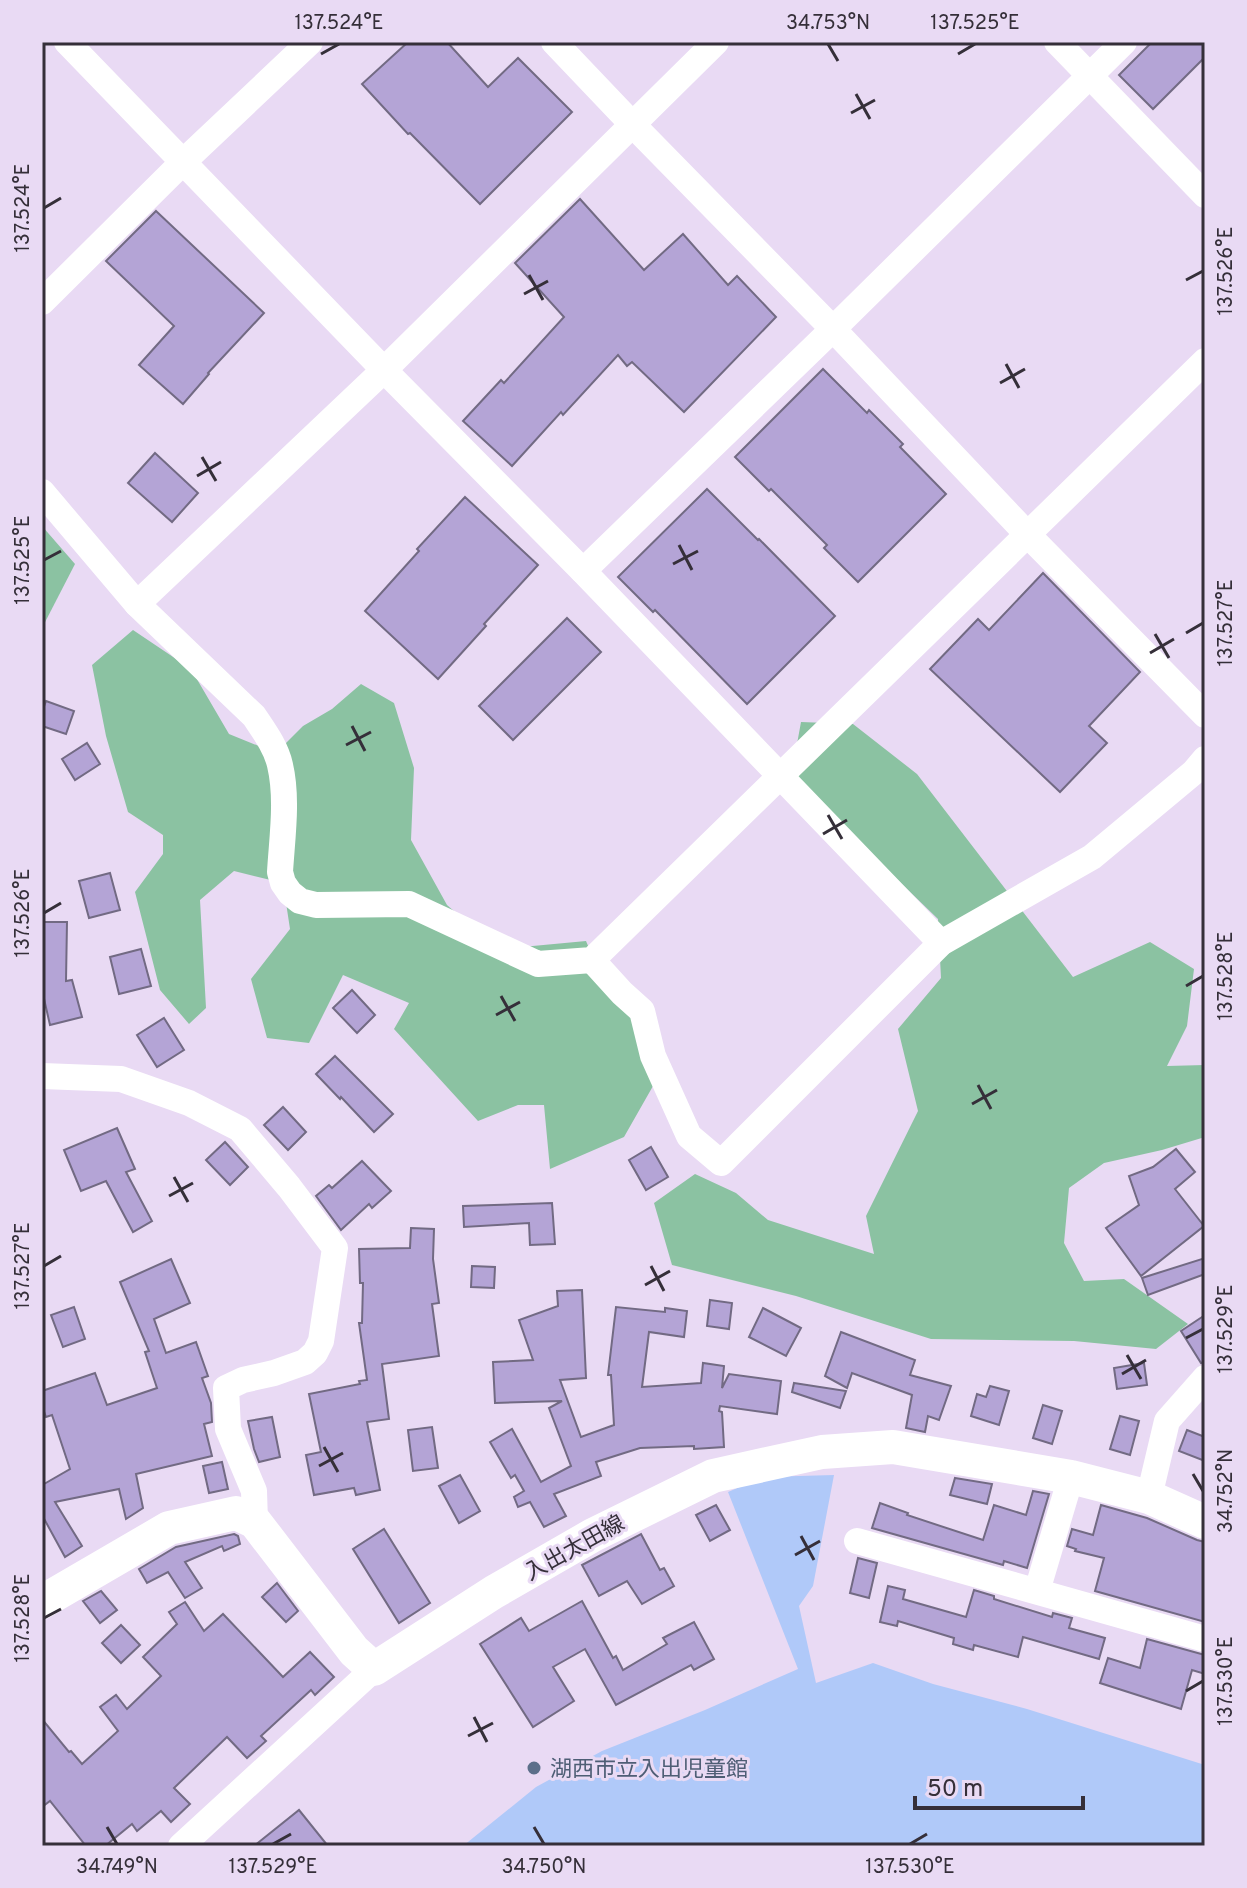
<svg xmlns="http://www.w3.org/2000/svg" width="1247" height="1888" viewBox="0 0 1247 1888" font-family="Overpass,'Noto Sans JP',sans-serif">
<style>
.forest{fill:#8bc2a2}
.water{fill:#b0c9f9}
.building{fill:#b4a4d6;stroke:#726a83;stroke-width:2}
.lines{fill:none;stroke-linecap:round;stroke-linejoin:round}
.minor{stroke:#fff;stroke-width:26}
.major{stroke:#fff;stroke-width:34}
.ticks{fill:none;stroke:#352f39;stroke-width:3}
.service-dot{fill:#5c6f8a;stroke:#e9daf4;stroke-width:3}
.labels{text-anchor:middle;stroke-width:6;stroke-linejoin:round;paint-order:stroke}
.street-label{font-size:22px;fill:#352f39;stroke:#e9daf4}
.service-label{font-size:22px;fill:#4e5e75;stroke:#e9daf4;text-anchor:start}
.neatline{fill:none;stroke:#352f39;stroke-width:3}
.ticks-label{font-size:20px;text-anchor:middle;fill:#352f39}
</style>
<rect width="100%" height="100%" fill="#e9daf4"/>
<!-- forest -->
<g class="forest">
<path d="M42,526L75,564L42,628Z"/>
<path d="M133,630L191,669L229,734L276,753L303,726L332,709L361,684L394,703L414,768L411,840L447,905L488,941L522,947L586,941L606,988L635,1019L653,1086L624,1137L550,1169L544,1105H518L478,1121L394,1029L409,1003L343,975L309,1043L267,1038L251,979L290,929L283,883L234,871L200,900L206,1008L189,1024L160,990L135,892L163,854V835L128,812L106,736L92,665Z"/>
<path d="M801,722L853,724L917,774L1073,977L1150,942L1194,969L1187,1026L1167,1066L1205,1065V1137L1162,1150L1104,1163L1069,1188L1064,1243L1084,1281L1124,1279L1188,1324L1156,1349L1074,1341L931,1339L796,1296L672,1265L654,1203L695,1174L736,1193L768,1220L874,1254L866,1216L918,1111L898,1029L941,978L938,919L791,777Z"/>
</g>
<!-- water -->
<path class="water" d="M834,1475L813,1586L799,1606L816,1683L873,1663L933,1684L1027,1709L1205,1765V1846H463L536,1787L602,1751L705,1710L798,1669L728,1492L763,1477Z"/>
<!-- building -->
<g class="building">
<path d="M408,42H447L488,87L518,58L572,112L480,204L410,133L408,134L362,84Z"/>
<path d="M1152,42H1205V57L1153,109L1119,75Z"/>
<path d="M580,199L644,270L683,234L728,285L737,276L776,317L684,412L632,362L627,366L618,355L563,415L561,412L512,466L463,421L501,380L504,383L564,317L515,263Z"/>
<path d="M156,211L264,313L208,373L209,374L183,404L139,365L174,326L106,261Z"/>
<path d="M823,369L867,413L869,410L903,444L900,447L946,494L858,582L824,548L827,545L771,489L769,491L735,457Z"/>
<path d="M155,453L198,493L172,522L128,483Z"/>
<path d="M707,489L758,540L759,539L835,616L747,704L655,610L653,612L618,577Z"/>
<path d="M465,497L538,565L484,624L486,626L438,679L365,611L419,551L417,549Z"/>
<path d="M1043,573L1140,672L1089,726L1107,743L1060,792L930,669L978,619L989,630Z"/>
<path d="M567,618L601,652L513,740L479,706Z"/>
<path d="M46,701L74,711L66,734L42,726V712Z"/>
<path d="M87,743L100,764L75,780L62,759Z"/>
<path d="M110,873L120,910L89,918L79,881Z"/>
<path d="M42,922H67L66,981L72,980L82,1017L50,1025L42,990Z"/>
<path d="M141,949L151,986L119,994L110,957Z"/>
<path d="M352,990L375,1015L357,1033L333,1008Z"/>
<path d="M164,1018L184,1050L157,1067L137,1035Z"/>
<path d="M335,1056L393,1114L374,1132L341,1097L340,1099L316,1074Z"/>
<path d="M283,1107L306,1132L288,1150L264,1125Z"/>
<path d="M117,1128L135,1169L126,1172L152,1221L133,1232L106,1181L81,1191L64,1150Z"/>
<path d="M225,1142L248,1167L230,1185L206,1160Z"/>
<path d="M651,1147L668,1177L646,1190L629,1160Z"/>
<path d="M1176,1149L1195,1172L1175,1189L1204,1226L1141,1276L1106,1228L1139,1205L1129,1176L1153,1167Z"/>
<path d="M362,1161L391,1191L372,1208L369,1204L341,1230L316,1196L329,1185L332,1188Z"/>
<path d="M552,1203L555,1244L530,1245L529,1223L464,1227L463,1206Z"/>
<path d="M411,1228L434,1229L433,1259L439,1303L432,1304L439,1356L382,1364L389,1419L367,1422L380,1490L356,1495L354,1488L314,1495L306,1455L321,1452L309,1394L360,1384L359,1381L367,1380L359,1323H362L363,1283H360L359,1249L410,1248Z"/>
<path d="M1205,1258V1274L1148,1295L1142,1278Z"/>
<path d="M171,1259L190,1303L154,1319L166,1353L196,1342L208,1376L202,1378L211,1403L212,1422L204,1424L212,1456L136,1474L143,1508L126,1519L119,1489L55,1502L82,1546L65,1557L42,1515V1481L44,1484L70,1469L52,1415L46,1417L42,1406V1391L95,1373L107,1405L157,1388L145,1352L149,1351L120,1282Z"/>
<path d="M472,1266L495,1267L494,1288L471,1287Z"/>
<path d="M582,1290L586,1378L560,1380L581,1437L614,1425L611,1375H608L616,1307L665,1312V1308L687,1311L684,1337L649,1332L642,1387L701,1383L703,1363L724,1366L722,1388L729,1374L781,1381L777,1414L720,1406L719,1411L722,1412L724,1447L694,1449V1446L640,1448L596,1462L601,1476L554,1494L566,1516L544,1527L530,1502L518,1507L514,1497L524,1491L515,1475L511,1478L490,1442L512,1429L541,1482L571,1466L549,1408L562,1401L495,1403L493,1362L533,1360L519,1320L558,1306L557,1291Z"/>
<path d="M710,1300L732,1303L729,1329L707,1326Z"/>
<path d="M74,1307L85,1339L63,1347L51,1315Z"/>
<path d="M763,1308L801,1328L786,1356L749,1337Z"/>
<path d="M1205,1315V1362L1201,1363L1181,1331Z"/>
<path d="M841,1332L915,1360L910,1375L951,1386L939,1420L928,1416L925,1432L906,1428L912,1395L852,1373L847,1388L825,1376Z"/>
<path d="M1144,1363L1147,1385L1117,1389L1114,1368Z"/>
<path d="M794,1383L846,1391L840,1408L792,1392Z"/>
<path d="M990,1386L1009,1391L999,1425L971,1416L977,1394L986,1397Z"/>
<path d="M1043,1405L1062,1411L1052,1444L1033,1438Z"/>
<path d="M1120,1416L1139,1421L1130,1455L1110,1449Z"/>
<path d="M272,1417L280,1457L259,1462L254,1449L248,1421Z"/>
<path d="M432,1427L438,1468L413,1471L408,1430Z"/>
<path d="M1187,1430L1205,1437V1461L1179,1451Z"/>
<path d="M222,1462L228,1489L209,1493L203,1466Z"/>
<path d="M460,1475L480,1511L459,1523L439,1486Z"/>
<path d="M955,1478L992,1484L987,1504L950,1495Z"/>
<path d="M1033,1491L1049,1494L1027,1568L1004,1561L1003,1565L872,1528L880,1503L908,1513L907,1515L983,1540L994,1505L1026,1515Z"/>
<path d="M716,1505L730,1530L710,1541L696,1515Z"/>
<path d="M1101,1505L1147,1518L1197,1540L1205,1542V1622L1095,1591L1104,1558L1075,1551L1076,1549L1067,1546L1072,1529L1093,1535Z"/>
<path d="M384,1529L430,1603L399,1623L353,1549Z"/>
<path d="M234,1534L238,1536L240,1544L224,1551L222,1546L185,1562L202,1588L185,1598L168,1572L147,1583L139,1569L176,1547Z"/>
<path d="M641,1534L660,1570L664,1568L674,1586L642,1604L627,1581L599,1596L582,1565Z"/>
<path d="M858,1558L877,1563L869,1598L850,1593Z"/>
<path d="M277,1583L298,1611L286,1622L262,1597Z"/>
<path d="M888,1586L905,1590L903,1599L966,1617L974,1590L994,1596V1599L1052,1617L1053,1613L1072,1618L1069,1628L1105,1638L1099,1659L1023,1637L1018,1657L974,1645L973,1650L953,1644L954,1638L898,1621L897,1626L880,1622Z"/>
<path d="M101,1591L117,1610L100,1623L83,1601Z"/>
<path d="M582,1601L613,1658L616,1656L623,1670L667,1644L663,1638L694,1622L714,1659L694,1670L691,1665L616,1705L585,1649L553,1667L574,1701L533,1727L480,1644L521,1618L529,1631Z"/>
<path d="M185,1602L204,1631L223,1614L283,1677L310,1652L334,1677L315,1695L311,1690L261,1736L266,1741L247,1758L227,1737L174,1788L190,1804L171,1822L161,1811L137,1831L132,1824L105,1846H86L50,1801L42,1807V1719L69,1752L71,1751L82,1764L118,1731L100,1707L116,1695L127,1709L161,1676L143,1657L177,1624L169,1612Z"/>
<path d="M121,1625L140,1645L121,1663L102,1643Z"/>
<path d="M1147,1639L1205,1655V1674L1192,1670L1181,1709L1100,1683L1108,1658L1140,1668Z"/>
<path d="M299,1810L328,1846H254Z"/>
</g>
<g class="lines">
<!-- minor -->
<g class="minor">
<path d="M67,42L384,370L583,571L941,943"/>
<path d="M554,42L633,125L833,329L1028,535L1205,715"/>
<path d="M1057,42L1205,195"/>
<path d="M42,302L183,162L310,42"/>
<path d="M42,492L137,604L254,716C264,731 276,747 280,765C288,799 282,838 280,872L283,883L290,893L300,901L316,905L409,904L538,964L592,960L1205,361"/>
<path d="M583,571L833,329L1124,42"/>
<path d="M137,604L384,370L716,42"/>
<path d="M592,960L622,993L642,1011L653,1056L689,1136L721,1163L941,943L1092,857L1194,772L1205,759"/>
<path d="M42,1076L121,1079L189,1103L240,1129L289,1187L335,1248L321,1341L315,1353L305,1362L274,1373L243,1380L226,1388L228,1429L254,1491L255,1522"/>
<path d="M1149,1497L1167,1421L1205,1378"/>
<path d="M857,1541L1205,1639"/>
<path d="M1037,1591L1071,1477"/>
<path d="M181,1846L374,1669"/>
</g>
<!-- major -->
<path class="major" d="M42,1602L169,1528L236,1513L255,1522L354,1651L374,1669L494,1592L593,1535L713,1476L822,1452L893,1447L1071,1477L1149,1497L1205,1522"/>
</g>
<!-- ticks -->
<path class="ticks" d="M828,44L838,61M321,54L339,44M958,54L975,44M856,94L870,119M851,113L875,100M44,208L61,198M529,275L543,300M1186,280L1203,271M524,294L548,281M1006,364L1019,388M1000,383L1025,369M202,457L216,481M197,476L221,462M679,545L692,570M44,560L61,551M673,564L698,551M1186,633L1203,623M1155,634L1169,658M1150,653L1174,639M352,726L365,751M346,745L371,732M828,815L842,839M823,834L847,820M44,913L61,903M1186,986L1203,976M501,996L515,1021M496,1015L520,1002M978,1085L991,1109M972,1104L997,1090M174,1177L188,1202M169,1196L193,1183M44,1266L61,1256M651,1266L664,1291M645,1285L670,1271M1186,1338L1203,1329M1127,1355L1141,1379M1122,1374L1146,1360M324,1447L338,1472M319,1466L343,1453M1193,1474L1203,1491M801,1536L814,1560M795,1555L820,1541M44,1618L61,1609M1186,1691L1203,1681M474,1717L487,1742M468,1736L493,1723M107,1827L117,1844M534,1827L544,1844M273,1844L291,1834M910,1844L927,1834"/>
<!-- markers -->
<circle class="service-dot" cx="534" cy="1768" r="8"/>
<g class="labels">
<!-- street labels -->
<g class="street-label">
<text transform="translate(574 1547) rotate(-29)" y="8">入出太田線</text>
</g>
<!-- service labels -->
<g class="service-label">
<text x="550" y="1776">湖西市立入出児童館</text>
</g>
</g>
<!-- border -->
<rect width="1247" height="1888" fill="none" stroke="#e9daf4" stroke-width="88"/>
<!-- scale -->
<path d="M915 1796v12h168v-12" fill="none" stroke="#352f39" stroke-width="4"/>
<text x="927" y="1796" font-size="24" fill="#352f39" stroke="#e9daf4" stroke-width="6" paint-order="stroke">50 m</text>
<rect x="44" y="44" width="1159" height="1800" class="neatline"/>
<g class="ticks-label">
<text x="339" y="29">137.524°E</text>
<text x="828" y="29">34.753°N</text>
<text x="975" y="29">137.525°E</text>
<text transform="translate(22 208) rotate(-90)" y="7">137.524°E</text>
<text transform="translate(1225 271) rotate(-90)" y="7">137.526°E</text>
<text transform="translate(22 560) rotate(-90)" y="7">137.525°E</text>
<text transform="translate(1225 623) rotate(-90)" y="7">137.527°E</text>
<text transform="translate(22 913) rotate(-90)" y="7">137.526°E</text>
<text transform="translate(1225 976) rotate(-90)" y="7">137.528°E</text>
<text transform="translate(22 1266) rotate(-90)" y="7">137.527°E</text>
<text transform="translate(1225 1329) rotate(-90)" y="7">137.529°E</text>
<text transform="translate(1225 1491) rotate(-90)" y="7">34.752°N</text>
<text transform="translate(22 1618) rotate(-90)" y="7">137.528°E</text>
<text transform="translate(1225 1681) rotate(-90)" y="7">137.530°E</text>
<text x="117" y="1873">34.749°N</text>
<text x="273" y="1873">137.529°E</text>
<text x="544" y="1873">34.750°N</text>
<text x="910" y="1873">137.530°E</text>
</g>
</svg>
